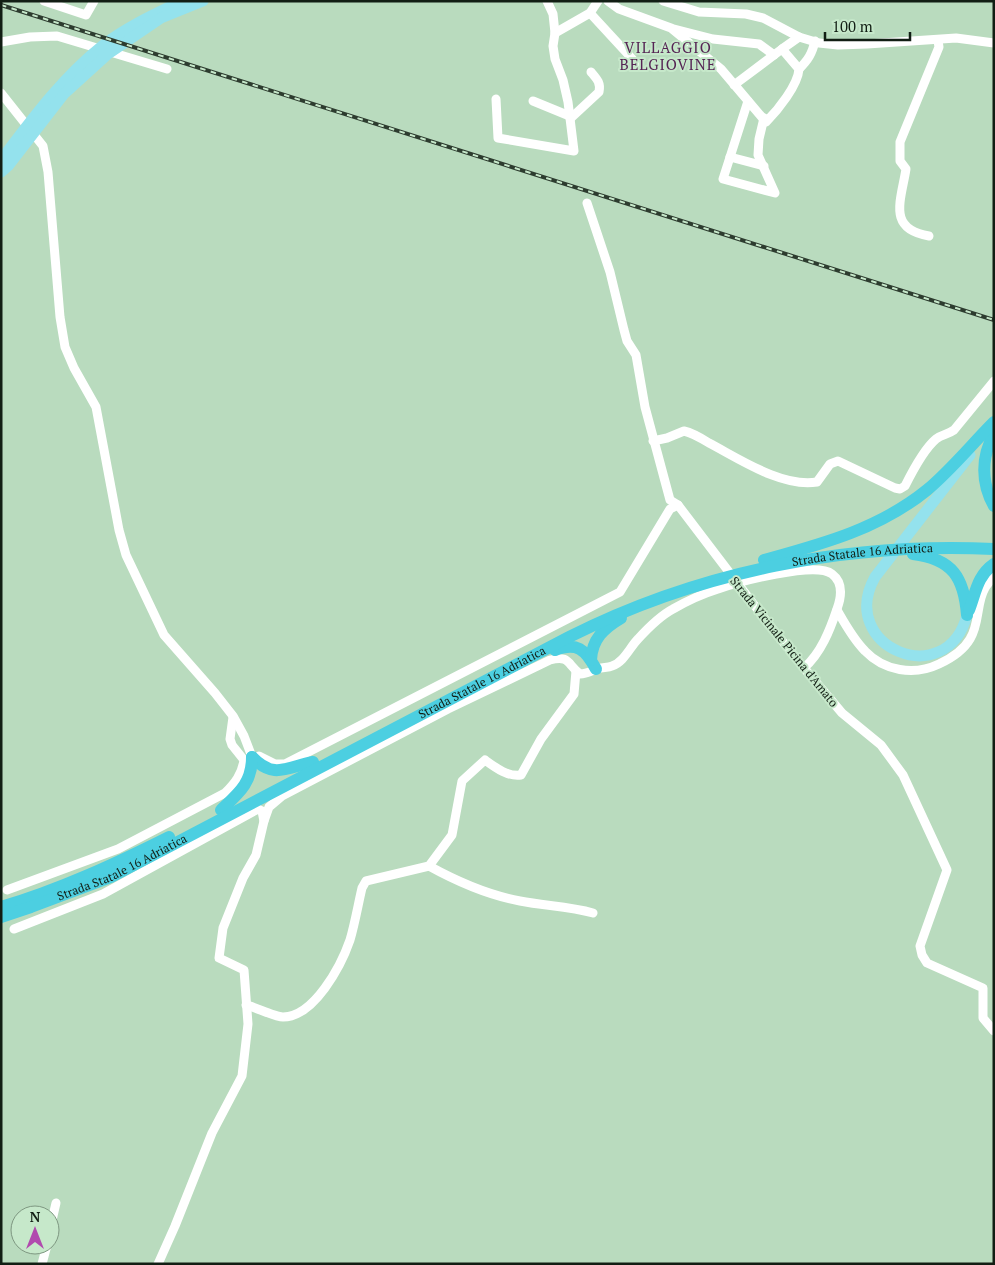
<svg xmlns="http://www.w3.org/2000/svg" width="995" height="1265" viewBox="0 0 995 1265" font-family="'PT Serif',serif">
<style>
.lines{fill:none;stroke-linecap:round;stroke-linejoin:round}
.minor{stroke:#fff;stroke-width:9}
.major{stroke:#94e2ed;stroke-width:11}
.highway{stroke:#4ccfe1;stroke-width:12}
.rail-casing{stroke:#2d3c2f;stroke-width:4}
.rail{stroke:#c6e8ca;stroke-width:2;stroke-dasharray:5.5;stroke-linecap:butt}
.labels{text-anchor:middle;stroke-width:4;stroke-linejoin:round;paint-order:stroke}
.street-label{font-size:12px;fill:#121e14;stroke:#c6e8ca}
.quarter-label{font-size:15px;letter-spacing:1px;fill:#552454;stroke:#c6e8ca}
</style>
<rect width="100%" height="100%" fill="#b9dbbe"/>
<g class="lines">
<!-- minor -->
<g class="minor">
<path d="M44,1L86,15L94,1"/>
<path d="M608,1L619,9L671,28L721,69L738,89L766,122C778,110 798,85 799,69L782,49L734,85"/>
<path d="M663,1L699,12L746,14L763,18L799,37L819,43L838,45L867,44L956,38L994,43"/>
<path d="M590,13L637,64"/>
<path d="M674,29L713,39L759,44L774,55"/>
<path d="M555,33L590,13L598,1"/>
<path d="M1,42L30,37L57,36L167,69"/>
<path d="M782,49L799,37"/>
<path d="M799,69C808,60 812,54 815,41"/>
<path d="M1,93L43,146L48,172L60,317L65,347L74,368L96,407L119,530L126,555L164,635L215,693L233,716L244,736L252,757"/>
<path d="M496,99L498,138L574,151L568,102L563,80L555,59L553,46L555,33L553,14L547,1"/>
<path d="M533,101L572,117L599,92C601,83 597,79 591,72"/>
<path d="M748,101L723,179L775,193L758,155L759,139L764,118"/>
<path d="M730,157L764,166"/>
<path d="M587,203L610,272L624,330L627,341L636,355L645,407L670,500L678,505L771,627L804,668L842,713L881,745L903,775L947,870L920,946L922,955L927,963L983,988V1018L994,1031"/>
<path d="M929,236C887,229 901,201 906,169L900,161V142L939,47L938,41"/>
<path d="M653,441L667,438L684,431C693,433 701,438 709,443C738,458 782,488 817,482L830,464L838,461L895,488L900,489L905,486C912,472 924,449 936,439C942,434 947,435 954,430L994,381"/>
<path d="M837,610C845,624 853,639 865,651C884,671 914,676 939,664C952,658 963,651 970,639C980,623 976,603 985,588C987,584 991,580 994,576"/>
<path d="M259,756L275,764H285L620,592L670,509L678,505"/>
<path d="M429,866C458,882 488,895 520,901C545,906 569,906 593,913"/>
<path d="M7,890L118,849L225,793C235,783 242,774 244,760L232,745L230,739L233,717"/>
<path d="M14,929L103,894L258,809L262,811L264,821"/>
<path d="M246,1005C255,1007 275,1017 283,1017C314,1017 341,966 350,940C355,923 358,905 362,888L366,881L429,866L452,835L462,781L485,760C496,768 508,777 521,775L541,739L574,694L576,671"/>
<path d="M50,1229L56,1203"/>
<path d="M42,1264L47,1245"/>
<path d="M158,1264L175,1226L212,1133L242,1076L248,1024L244,970L219,958L223,928L243,878L256,855L264,821L269,807L282,796L448,709L550,660C570,655 567,664 580,674C587,674 591,671 597,669C602,667 608,668 612,666C624,662 630,647 638,639C648,628 660,616 673,609C687,601 702,594 718,589C738,582 815,561 832,574C844,583 841,598 837,609C830,630 821,653 804,668"/>
</g>
<!-- major -->
<g class="major">
<path d="M1,160C32,119 62,78 102,46C126,27 155,14 182,1"/>
<path d="M1,172L9,165L64,94L108,54L161,18L203,1"/>
<path d="M967,615C947,693 836,647 875,577L970,455"/>
</g>
<!-- highway -->
<g class="highway">
<path d="M994,434C981,457 981,483 994,506"/>
<path d="M913,554C953,559 964,578 967,615"/>
<path d="M764,560C822,544 879,529 927,490C951,470 972,444 994,422"/>
<path d="M969,610C976,592 977,576 994,564"/>
<path d="M555,650C577,642 585,649 596,669"/>
<path d="M591,660C592,639 604,628 621,618"/>
<path d="M252,757C274,780 287,767 313,762"/>
<path d="M221,810C239,793 252,783 252,757"/>
<path d="M1,907C59,890 115,864 169,837"/>
<path id="s1" d="M1,917L31,907L111,877L569,637C700,571 847,542 994,549"/>
</g>
<!-- rail casing -->
<g class="rail-casing">
<path id="rail" d="M1,5L994,320"/>
</g>
<!-- rail -->
<use href="#rail" class="rail"/>
</g>
<g class="labels">
<!-- street labels -->
<g class="street-label">
<text dy="4" stroke="none"><textPath href="#s1" startOffset="941">Strada Statale 16 Adriatica</textPath></text>
<text transform="translate(784 642) rotate(51)" y="4">Strada Vicinale Picina d'Amato</text>
<text dy="4" stroke="none"><textPath href="#s1" startOffset="536">Strada Statale 16 Adriatica</textPath></text>
<text dy="4" stroke="none"><textPath href="#s1" startOffset="131">Strada Statale 16 Adriatica</textPath></text>
</g>
<!-- quarter labels -->
<g class="quarter-label">
<text x="668" y="53">VILLAGGIO<tspan x="668" dy="17">BELGIOVINE</tspan></text>
</g>
</g>
<!-- border -->
<rect width="995" height="1265" fill="none" stroke="#121e14" stroke-width="5"/>
<!-- north arrow -->
<g transform="translate(35 1230)"><circle r="24" fill="#c6e8ca" stroke="#7e9781"/>
<path d="M0-4L9 19L0 12L-9 19Z" fill="#b14aae"/>
<text y="-8" font-size="14" font-weight="bold" text-anchor="middle" fill="#121e14">N</text>
</g>
<!-- scale -->
<path d="M825 32v8h85v-8" fill="none" stroke="#121e14" stroke-width="2.5"/>
<text x="832" y="32" font-size="15" fill="#121e14" stroke="#c6e8ca" stroke-width="4" paint-order="stroke">100 m</text>
</svg>
